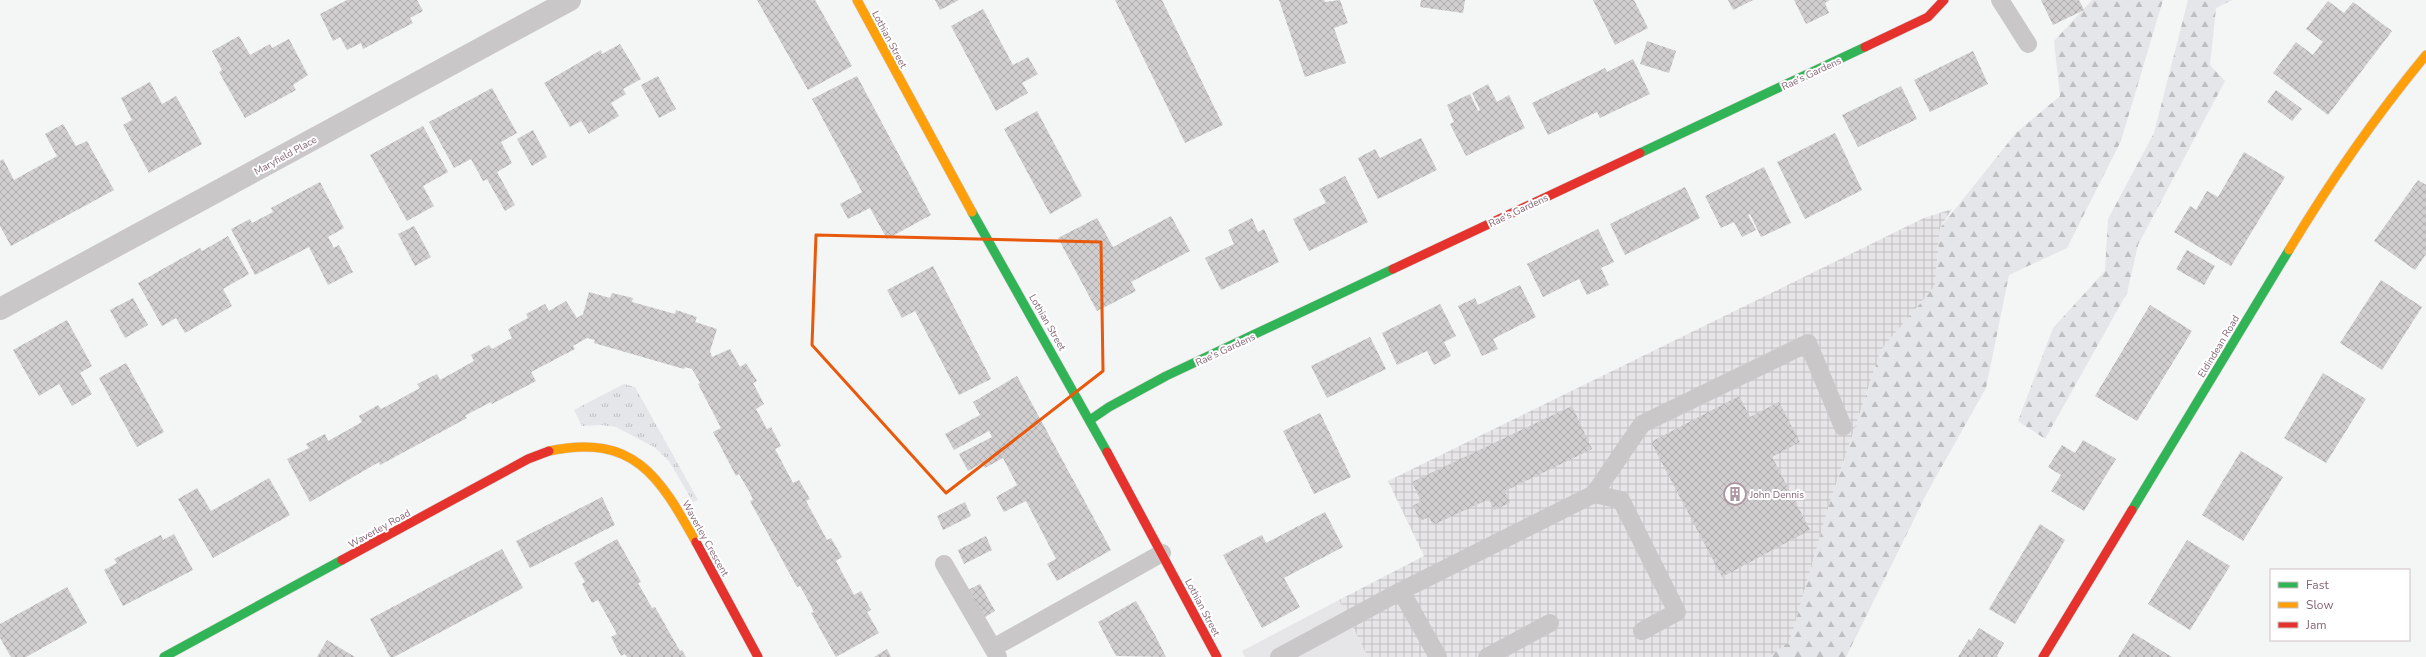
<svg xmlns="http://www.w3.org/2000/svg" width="2426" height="657" viewBox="0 0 2426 657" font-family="'Nunito Sans',sans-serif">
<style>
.built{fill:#e6e5e7}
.industrial{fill:url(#industrial-grid)}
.grass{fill:url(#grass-tufts)}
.forest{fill:url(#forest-firs)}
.building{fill:url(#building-cross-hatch)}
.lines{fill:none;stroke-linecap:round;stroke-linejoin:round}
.fast-casing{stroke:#d3d1d2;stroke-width:10}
.slow-casing{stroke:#d3d1d2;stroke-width:10}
.jam-casing{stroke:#d3d1d2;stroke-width:10}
.lane{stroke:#cac7c9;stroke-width:18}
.street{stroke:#cac7c9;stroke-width:22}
.fast{stroke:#30b455;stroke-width:9}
.slow{stroke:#ff9f0a;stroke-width:9}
.jam{stroke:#e5322d;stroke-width:9}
.marked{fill:none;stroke:#e8590c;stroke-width:3;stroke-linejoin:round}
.labels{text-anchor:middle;stroke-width:4;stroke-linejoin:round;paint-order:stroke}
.street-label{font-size:10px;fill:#846575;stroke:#fff}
.poi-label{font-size:10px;fill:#846575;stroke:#fff;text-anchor:start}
</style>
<defs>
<pattern id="industrial-grid" width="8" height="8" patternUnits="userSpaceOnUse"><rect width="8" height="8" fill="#e6e5e7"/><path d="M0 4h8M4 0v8" fill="none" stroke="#c0bdc0"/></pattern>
<pattern id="grass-tufts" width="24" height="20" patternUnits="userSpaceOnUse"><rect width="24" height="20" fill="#e4e6e9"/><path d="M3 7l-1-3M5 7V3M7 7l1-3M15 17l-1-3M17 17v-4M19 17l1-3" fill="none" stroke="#bebec1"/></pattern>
<pattern id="forest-firs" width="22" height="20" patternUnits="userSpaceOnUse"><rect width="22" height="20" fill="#e4e6e9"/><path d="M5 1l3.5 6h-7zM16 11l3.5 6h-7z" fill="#bebec1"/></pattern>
<pattern id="building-cross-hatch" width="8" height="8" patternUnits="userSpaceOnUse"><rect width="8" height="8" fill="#d0cecf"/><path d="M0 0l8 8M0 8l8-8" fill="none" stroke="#aeabad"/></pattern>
</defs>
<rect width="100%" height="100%" fill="#f4f5f5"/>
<!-- built -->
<path class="built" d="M1339,600L1368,657H1245L1242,651Z"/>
<!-- industrial -->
<path class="industrial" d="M1952,209L1940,228L1935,286L1881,350L1830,502L1790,641L1769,657H1368L1339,600L1424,556L1388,481L1924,218Z"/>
<!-- grass -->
<path class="grass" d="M624,384L635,387L698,500L693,502L669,461L654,447L616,427L601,425L582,426L574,410Z"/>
<!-- forest -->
<g class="forest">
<path d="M2092,0H2163L2121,141L2067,248L2009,275L1986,388L1928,491L1846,657H1769L1790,641L1830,502L1881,350L1935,286L1940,228L2016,133L2060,96L2054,41Z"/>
<path d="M2188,0H2232L2216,8L2210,65L2225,81L2138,245L2127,293L2045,439L2018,421L2053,328L2105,271L2108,219L2154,133Z"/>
</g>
<!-- building -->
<g class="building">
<path d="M347,0H417L423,11L410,18L413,23L363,49L361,43L347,50L340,37L333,41L320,14Z"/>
<path d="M757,0H815L852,66L808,90Z"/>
<path d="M935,0H959L940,10Z"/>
<path d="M1115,0H1162L1223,125L1185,143Z"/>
<path d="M1279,0H1324L1325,2L1340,0L1348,23L1334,28L1346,63L1305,77Z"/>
<path d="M1421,0H1465L1463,13L1420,7Z"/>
<path d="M1593,0H1634L1648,28L1615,45Z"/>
<path d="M1728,0H1753L1733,10Z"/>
<path d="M1794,0H1830L1825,3L1829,13L1806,24Z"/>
<path d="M2041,0H2079L2084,10L2053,25Z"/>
<path d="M2328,1L2344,13L2353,2L2392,31L2328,115L2273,73L2296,42L2313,55L2321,44L2323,42L2306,29Z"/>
<path d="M983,9L1013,65L1028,57L1038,74L1022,83L1028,93L996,111L951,26Z"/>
<path d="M239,36L250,55L270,44L272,48L289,39L308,75L293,85L296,90L245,118L219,72L222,70L212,51Z"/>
<path d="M1647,41L1676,51L1669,73L1640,64Z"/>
<path d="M620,44L641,79L623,89L626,94L611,103L619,116L589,134L581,121L570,127L544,83L601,50L602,54Z"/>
<path d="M1973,51L1988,84L1930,112L1914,80Z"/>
<path d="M1633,59L1650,94L1600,118L1597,112L1548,135L1532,103L1605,68L1607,72Z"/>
<path d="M658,76L676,109L659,118L641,85Z"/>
<path d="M857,76L931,215L887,239L870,208L848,219L840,204L862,192L812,99Z"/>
<path d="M150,82L162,104L176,96L202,144L149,173L123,125L132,120L121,98Z"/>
<path d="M1488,84L1497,102L1509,95L1525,128L1466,156L1450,124L1454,122L1447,105L1470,94L1478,111L1480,110L1472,93Z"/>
<path d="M1901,86L1917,119L1858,147L1842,115Z"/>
<path d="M492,88L517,133L501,142L512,163L497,172L515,205L505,211L487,179L483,181L471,159L454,168L429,122Z"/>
<path d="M2276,90L2302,109L2292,121L2267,102Z"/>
<path d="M1037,111L1082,196L1050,214L1004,129Z"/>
<path d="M63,124L76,146L87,141L114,190L11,246L0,226V161L3,159L14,180L57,156L45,134Z"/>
<path d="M423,126L448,172L423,186L434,206L407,221L370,155Z"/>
<path d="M533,130L547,157L532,166L517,139Z"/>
<path d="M1835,133L1862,190L1805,219L1777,162Z"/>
<path d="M1421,138L1437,170L1378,199L1358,158L1375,149L1380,158Z"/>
<path d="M2244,152L2285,177L2231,266L2174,232L2190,206L2196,210L2207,191L2218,197Z"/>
<path d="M1764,167L1791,223L1761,237L1750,214L1748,215L1756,230L1742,237L1734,222L1721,228L1705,196Z"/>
<path d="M1345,176L1368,222L1309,251L1293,219L1326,203L1319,189Z"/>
<path d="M2418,180L2426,185V254L2415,270L2374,241Z"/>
<path d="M320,182L344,228L328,237L334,248L339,245L353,272L328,285L309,247L255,275L231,229L250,219L252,223L273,212L271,208Z"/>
<path d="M1685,187L1700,218L1625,255L1610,224Z"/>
<path d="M1171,216L1190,251L1131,282L1136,291L1097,311L1058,238L1097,218L1113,247Z"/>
<path d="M1252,218L1258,232L1264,229L1279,262L1221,290L1205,258L1234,244L1228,230Z"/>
<path d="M414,226L431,257L415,266L398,234Z"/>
<path d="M1598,229L1614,262L1601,268L1609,285L1587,295L1579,279L1543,297L1527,264Z"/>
<path d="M228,236L249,274L223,289L232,306L185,333L176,318L162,326L138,283L200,248L202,251Z"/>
<path d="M2187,250L2215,266L2204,285L2176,269Z"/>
<path d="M933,266L991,379L959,395L915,311L902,318L887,290Z"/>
<path d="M2381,280L2422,307L2382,370L2340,343Z"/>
<path d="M1520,285L1536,317L1493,339L1498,349L1482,356L1458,306L1475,298L1478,305Z"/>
<path d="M589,292L610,298L612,293L633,298L632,302L675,314L676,310L697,317L695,322L717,329L710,351L712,357L730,349L740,367L746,363L757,381L753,383L764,404L756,409L767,429L771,427L781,446L775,449L793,483L799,480L810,499L806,501L827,540L831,538L842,557L836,561L854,595L861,591L871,610L867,612L879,633L836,657L811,613L814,612L811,606L800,586L797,587L750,501L753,500L751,495L739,474L736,476L713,432L721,428L698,384L700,383L692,369L685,367L684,369L594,343L595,340L587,338L573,346L575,349L531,372L536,381L492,404L491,402L470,413L465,416L467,418L380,465L379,462L310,502L287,459L309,448L306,444L325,434L328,441L362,422L359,416L378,405L381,409L400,399L420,388L417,384L437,374L440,380L474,361L471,355L489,345L492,349L512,338L508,329L528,318L526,314L545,304L549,311L566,301L577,318L583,314Z"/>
<path d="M133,298L148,325L125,338L110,310Z"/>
<path d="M1440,304L1456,336L1444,342L1451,356L1434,365L1427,351L1397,365L1382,333Z"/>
<path d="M2150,305L2192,331L2137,421L2095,396Z"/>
<path d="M67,320L92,366L80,373L92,394L72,406L59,384L39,396L13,350Z"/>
<path d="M1370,337L1386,369L1327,398L1311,366Z"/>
<path d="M126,363L164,432L137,447L99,378Z"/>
<path d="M2323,373L2366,399L2326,463L2284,438Z"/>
<path d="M1017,376L1111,550L1057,581L1047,564L1056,559L1026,501L1004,512L996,497L1017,485L1003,458L985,468L982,463L968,471L959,454L992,437L989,431L954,450L945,434L980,415L973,402Z"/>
<path d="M1739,396L1750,417L1779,402L1800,442L1772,457L1810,530L1722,577L1651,442Z"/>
<path d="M1572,406L1592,449L1505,491L1510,503L1494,510L1489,499L1433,525L1429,517L1420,521L1413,506L1421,501L1412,482Z"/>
<path d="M1320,413L1351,477L1314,494L1283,431Z"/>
<path d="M2083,440L2116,459L2084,511L2051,491L2061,475L2048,467L2062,445L2075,453Z"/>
<path d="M2241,451L2283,477L2243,541L2202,515Z"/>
<path d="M269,478L290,515L213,558L178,499L197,488L211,511Z"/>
<path d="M602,497L615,525L530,568L516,541Z"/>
<path d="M965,502L971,516L943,530L937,516Z"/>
<path d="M1325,512L1343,547L1284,578L1300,607L1262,628L1223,555L1262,535L1266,543Z"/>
<path d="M2040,524L2065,540L2015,624L1989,609Z"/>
<path d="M174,534L193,570L123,606L104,570L117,563L114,559L161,535L163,540Z"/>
<path d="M986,536L992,550L964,564L958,550Z"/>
<path d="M617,539L641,582L638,583L652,608L655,607L680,651L682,650L686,657H627L625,654L621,656L611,637L617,634L598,600L592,603L582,584L585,582L574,563Z"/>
<path d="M2187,540L2230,566L2190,630L2148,604Z"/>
<path d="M502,549L523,588L394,657H390L370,619Z"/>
<path d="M980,584L995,611L982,619L966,591Z"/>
<path d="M67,587L87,623L26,657H11L0,638V624Z"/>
<path d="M1136,601L1155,635L1166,657L1116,656L1098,622Z"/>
<path d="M1979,628L2004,643L1997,656L1998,657H1958L1969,639L1971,641Z"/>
<path d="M2133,633L2172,657H2118Z"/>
<path d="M327,640L355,657H317Z"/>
<path d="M887,649L891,657H874Z"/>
</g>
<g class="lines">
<!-- fast casing -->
<g class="fast-casing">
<g id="fast">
<path d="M1640,153L1865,47"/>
<path d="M972,212L1107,452"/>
<path d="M1090,420L1109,407L1166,376L1393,269"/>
<path d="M2132,510L2289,250"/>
<path d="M164,657L342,560"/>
</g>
</g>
<!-- slow casing -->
<g class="slow-casing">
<g id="slow">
<path d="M857,0L972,212"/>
<path d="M2289,250C2331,180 2374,118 2426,55"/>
<path d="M549,451C634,433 659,476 696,542"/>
</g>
</g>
<!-- jam casing -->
<g class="jam-casing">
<g id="jam">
<path d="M1865,47L1928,17L1944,0"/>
<path d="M1393,269L1640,153"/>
<path d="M1107,452L1217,657"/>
<path d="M696,542L758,657"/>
<path d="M342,560L528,459L549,451"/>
<path d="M2043,657L2132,510"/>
</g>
</g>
<!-- lane -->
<g class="lane">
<path d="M2000,0L2028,44"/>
<path d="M1594,494L1621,500L1677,612L1642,631"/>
<path d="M944,564L998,657"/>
<path d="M1401,591L1438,657"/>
<path d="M993,648L1162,553"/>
<path d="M1279,657L1401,591L1594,494L1642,424L1808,343L1843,427"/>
<path d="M1487,657L1550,623"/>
</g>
<!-- street -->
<path class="street" d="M0,309L570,0"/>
<!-- fast -->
<use href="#fast" class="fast"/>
<!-- slow -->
<use href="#slow" class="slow"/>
<!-- jam -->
<use href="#jam" class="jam"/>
</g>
<!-- marked area -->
<path class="marked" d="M816,235L1101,242L1103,371L946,493L812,345Z"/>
<!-- icons -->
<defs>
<g id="building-ring" transform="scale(1.15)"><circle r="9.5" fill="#fff" stroke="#ab97a2" stroke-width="1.5"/><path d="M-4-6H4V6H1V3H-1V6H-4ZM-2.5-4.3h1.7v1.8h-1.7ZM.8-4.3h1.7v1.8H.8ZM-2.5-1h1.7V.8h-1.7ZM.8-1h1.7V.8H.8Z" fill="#ab97a2"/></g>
</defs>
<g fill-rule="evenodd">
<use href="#building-ring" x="1735" y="494"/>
</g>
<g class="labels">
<!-- street labels -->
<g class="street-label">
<text transform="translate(890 39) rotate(62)" y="4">Lothian Street</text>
<text transform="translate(1811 73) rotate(-25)" y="4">Rae's Gardens</text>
<text transform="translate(285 155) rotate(-29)" y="4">Maryfield Place</text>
<text transform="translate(1518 210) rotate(-25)" y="4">Rae's Gardens</text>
<text transform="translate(1048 322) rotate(60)" y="4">Lothian Street</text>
<text transform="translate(2218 346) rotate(-59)" y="4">Eldindean Road</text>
<text transform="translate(1225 349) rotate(-25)" y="4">Rae's Gardens</text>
<text transform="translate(379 528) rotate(-29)" y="4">Waverley Road</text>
<text transform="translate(706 538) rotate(61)" y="4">Waverley Crescent</text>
<text transform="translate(1203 607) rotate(62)" y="4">Lothian Street</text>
</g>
<!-- poi labels -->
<g class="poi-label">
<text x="1750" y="498">John Dennis</text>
</g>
</g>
<!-- legend -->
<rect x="2270" y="569" width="140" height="72" fill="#ffffff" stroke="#cec1c8"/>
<rect x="2278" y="582" width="20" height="6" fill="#30b455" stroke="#cec1c8"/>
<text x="2306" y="589" font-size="12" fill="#846575">Fast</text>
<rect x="2278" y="602" width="20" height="6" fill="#ff9f0a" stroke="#cec1c8"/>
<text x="2306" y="609" font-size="12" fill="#846575">Slow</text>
<rect x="2278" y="622" width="20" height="6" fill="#e5322d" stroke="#cec1c8"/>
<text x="2306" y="629" font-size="12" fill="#846575">Jam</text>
</svg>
